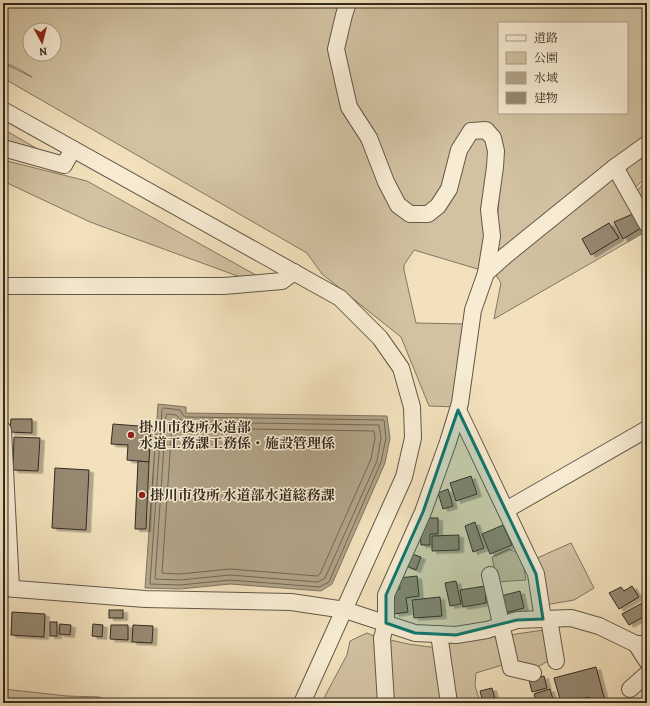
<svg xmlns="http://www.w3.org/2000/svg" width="650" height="706" viewBox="0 0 650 706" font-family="Alegreya,'Noto Serif JP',serif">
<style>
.green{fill:#d2c2a2;stroke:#827662;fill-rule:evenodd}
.water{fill:#b1a387;stroke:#7f735e}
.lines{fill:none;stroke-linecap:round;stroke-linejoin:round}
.shore{stroke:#726654;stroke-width:1}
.building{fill:#968972;stroke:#332a21;filter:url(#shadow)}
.minor-casing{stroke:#635848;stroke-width:18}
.minor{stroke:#f7ecd3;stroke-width:16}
.marked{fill:#0f766e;fill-opacity:0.2;stroke:#0f766e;stroke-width:3;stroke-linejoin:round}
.poi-dot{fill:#8f2418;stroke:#f7ecd3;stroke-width:1.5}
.labels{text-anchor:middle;stroke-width:3;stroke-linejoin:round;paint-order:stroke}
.poi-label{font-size:14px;font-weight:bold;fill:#332a21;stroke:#f7ecd3;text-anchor:start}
</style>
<defs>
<filter id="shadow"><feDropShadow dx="4.5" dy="2.5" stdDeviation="0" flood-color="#0004"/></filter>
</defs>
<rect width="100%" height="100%" fill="#f2e1bc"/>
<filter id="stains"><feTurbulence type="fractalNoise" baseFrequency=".005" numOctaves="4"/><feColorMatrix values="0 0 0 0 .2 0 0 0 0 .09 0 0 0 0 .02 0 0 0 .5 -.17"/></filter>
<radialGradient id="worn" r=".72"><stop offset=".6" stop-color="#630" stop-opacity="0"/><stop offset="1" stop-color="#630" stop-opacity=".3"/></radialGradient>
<!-- green -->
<g class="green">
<path d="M3,3H647V176L630,193L615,167L502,252L495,249L499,199L481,270L414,250L404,265V270L416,323L466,324L456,407L429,406L401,337L322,274L307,253L3,78V63L32,77L17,68L3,62ZM499,23H627V113H499ZM30,30H54V54H30Z"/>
<path d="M3,129L55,159L3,145Z"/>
<path d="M3,160L87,181L263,279L243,278L90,222L3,181Z"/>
<path d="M613,170L645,232L494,319L501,283L494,272Z"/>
<path d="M647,179V210L637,191Z"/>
<path d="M571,543L594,588L574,600L545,605L537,558Z"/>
<path d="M509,549L518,553L523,563L526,580L497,582L492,557Z"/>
<path d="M544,630L551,659C539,667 532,671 517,666L509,635Z"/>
<path d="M367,633L379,638L380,703H323L325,696L347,655L350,641Z"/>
<path d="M499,633L506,664L476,673L475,686L479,698L457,703H452L441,638Z"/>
<path d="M382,638L408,644L438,648L445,703H390Z"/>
<path d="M3,689L67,696L99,697L114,703H68L67,700V703H3Z"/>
</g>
<!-- water -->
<path class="water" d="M158,404L186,407V413L387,416L390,438L385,463L332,584L321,591L230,584L180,589L145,588Z"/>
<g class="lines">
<!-- shore -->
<g class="shore">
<path d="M164,408L180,410L183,415L186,417L384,420L386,438L381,462L329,582L319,587L230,580L180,585L150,584L162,410Z"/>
<path d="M167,414L176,415L180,419L186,422L379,425L381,438L377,461L325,578L318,582L230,575L180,580L155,579L166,416Z"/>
<path d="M174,422L179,426L186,428L374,431L375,438L371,459L320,574L317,576L230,569L179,574L162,573L172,424Z"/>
</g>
</g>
<!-- building -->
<g class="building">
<path d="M633,214L641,228L623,239L614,222Z"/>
<path d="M609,223L619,238L591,255L582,239Z"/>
<path d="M11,419H32V433L10,432Z"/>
<path d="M113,424L151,427L149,462L127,460L128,445L111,444Z"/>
<path d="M14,437L40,438L38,471L13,470Z"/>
<path d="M138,461L149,462L146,529H135Z"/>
<path d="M55,468L89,470L86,530L52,528Z"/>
<path d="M471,476L477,494L456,501L450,483Z"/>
<path d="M448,489L453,506L443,509L438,493Z"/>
<path d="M423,518H438V534H430V545H421L420,530Z"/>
<path d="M475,522L484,548L473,552L465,526Z"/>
<path d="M503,525L512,545L490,554L482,534Z"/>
<path d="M459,535V550L432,551V536Z"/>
<path d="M409,553L421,557L416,570L404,565Z"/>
<path d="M417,576L419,596L406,598L408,612L394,614L392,590L400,589L399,578Z"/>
<path d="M456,581L461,604L450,606L445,583Z"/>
<path d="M485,586L486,603L463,607L460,590Z"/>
<path d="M632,586L639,597L619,609L609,593L621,587L624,591Z"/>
<path d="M520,591L524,608L505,613L501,596Z"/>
<path d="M440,597L442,616L414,618L412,600Z"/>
<path d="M644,602L647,608V615L629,625L622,614Z"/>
<rect x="109" y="610" width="14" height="8"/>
<path d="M12,612L45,614L44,637L11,635Z"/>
<rect x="50" y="622" width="7" height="14"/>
<path d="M60,624L71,625L70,635L59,634Z"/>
<path d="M93,624L103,625L102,637L92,636Z"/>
<path d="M111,625H128V640L110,639Z"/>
<path d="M133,625L153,626L152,643L132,642Z"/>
<path d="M596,667L605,701L596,703H591L589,697L565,703H561L554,678Z"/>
<path d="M544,676L547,688L532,692L529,680Z"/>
<path d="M492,688L496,703H483L480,691Z"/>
<path d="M550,689L554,703H537L534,694Z"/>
</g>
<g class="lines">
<!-- minor casing -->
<g class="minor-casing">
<g id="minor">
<path d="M348,3L344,15L336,49L344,85L349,107L369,138L386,182L398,205L410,214H428L438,206L449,189L459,150L471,131L486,130L493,138L496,151L495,167L489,210L492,236L486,273"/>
<path d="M3,110L340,298L380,338L401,368L412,407L413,438L404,477L302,703"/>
<path d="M3,148L64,165L73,149"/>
<path d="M615,167L647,224"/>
<path d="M3,286H224L282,281L294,272"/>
<path d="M458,410L536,574L543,619"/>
<path d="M3,430L11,588"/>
<path d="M506,510L647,429"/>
<path d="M490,575L511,668L533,673"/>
<path d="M3,588L145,599L291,602L345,610L415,633L456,635L487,630L517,620L571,618L599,626L636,644H647"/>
<path d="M549,619L556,661"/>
<path d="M439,634L449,703"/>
<path d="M636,644L647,661"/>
<path d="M630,689L647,674"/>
<path d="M386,703L382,638L386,623V595L423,512L448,442L460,403L473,310L486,273L505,256L615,167L647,144"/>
</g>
</g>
<!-- minor -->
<use href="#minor" class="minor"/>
</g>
<!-- marked area -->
<path class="marked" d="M458,410L536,574L543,619L517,620L456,635L415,633L386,623V595L423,512Z"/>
<!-- markers -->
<g class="poi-dot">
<circle cx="131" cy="435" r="4"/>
<circle cx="142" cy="495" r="4"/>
</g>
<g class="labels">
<!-- poi labels -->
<g class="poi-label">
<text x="139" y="432">掛川市役所水道部<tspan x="139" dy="16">水道工務課工務係・施設管理係</tspan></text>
<text x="150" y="500">掛川市役所 水道部水道総務課</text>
</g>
</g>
<!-- margin -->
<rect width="650" height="706" fill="none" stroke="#f2e1bc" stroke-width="16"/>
<rect x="4" y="4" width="642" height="698" fill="none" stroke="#332a21" stroke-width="2"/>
<rect x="8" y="8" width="634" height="690" fill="none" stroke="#332a21"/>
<!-- legend -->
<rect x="498" y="22" width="130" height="92" fill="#f7ecd3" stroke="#a99e8c"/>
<rect x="506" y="35" width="20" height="6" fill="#f7ecd3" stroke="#a99e8c"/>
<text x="534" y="42" font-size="12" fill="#332a21">道路</text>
<rect x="506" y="52" width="20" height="12" fill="#d2c2a2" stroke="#a99e8c"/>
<text x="534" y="62" font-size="12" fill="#332a21">公園</text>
<rect x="506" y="72" width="20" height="12" fill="#b1a387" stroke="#a99e8c"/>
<text x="534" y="82" font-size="12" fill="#332a21">水域</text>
<rect x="506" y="92" width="20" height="12" fill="#968972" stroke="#a99e8c"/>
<text x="534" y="102" font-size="12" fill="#332a21">建物</text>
<!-- north arrow -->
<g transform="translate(42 42) rotate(173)"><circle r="19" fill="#f7ecd3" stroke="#a99e8c"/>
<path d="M0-3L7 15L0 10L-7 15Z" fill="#8f2418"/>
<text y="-6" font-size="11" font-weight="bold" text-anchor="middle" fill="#332a21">N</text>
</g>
<rect width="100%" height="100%" filter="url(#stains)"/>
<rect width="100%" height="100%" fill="url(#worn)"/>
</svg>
